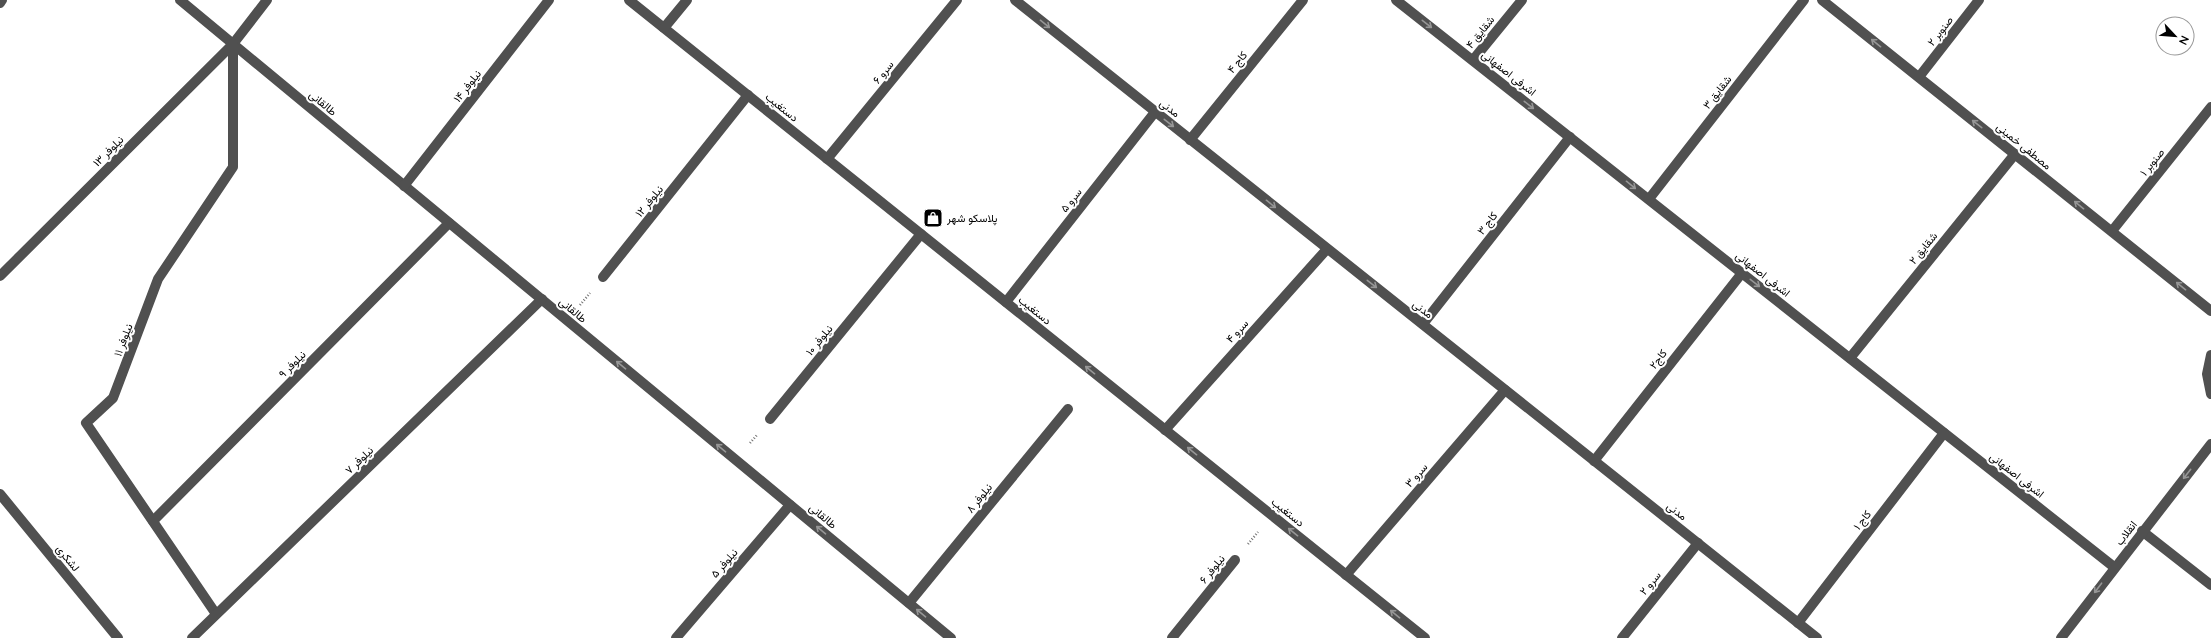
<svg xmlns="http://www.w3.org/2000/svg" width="2211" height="638" viewBox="0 0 2211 638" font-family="Lato,Vazirmatn,sans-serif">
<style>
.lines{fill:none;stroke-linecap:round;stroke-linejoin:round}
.path{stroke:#727272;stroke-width:2.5;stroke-dasharray:1 2;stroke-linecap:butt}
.minor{stroke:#505050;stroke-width:10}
.oneway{stroke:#969696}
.labels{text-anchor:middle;stroke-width:4;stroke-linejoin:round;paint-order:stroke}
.street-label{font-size:11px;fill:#000;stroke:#fff}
.poi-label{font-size:11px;fill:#000;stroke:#fff;text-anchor:start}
</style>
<rect width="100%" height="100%" fill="#fff"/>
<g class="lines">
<!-- path -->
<g class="path">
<path d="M580,305L590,293"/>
<path d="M750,443L757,435"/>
<path d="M1248,544L1258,532"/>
</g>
<!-- minor -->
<g class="minor">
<path d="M180,0L951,638"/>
<path d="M629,0L1425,638"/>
<path d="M1015,0L1817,638"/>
<path d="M1396,0L2114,567"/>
<path d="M1822,0L2211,311"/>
<path d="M0,3L2,0"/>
<path d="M664,28L687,0"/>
<path d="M1473,60L1522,0"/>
<path d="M1919,77L1979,0"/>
<path d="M1190,140L1303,0"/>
<path d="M827,159L957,0"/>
<path d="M404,186L549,0"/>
<path d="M1649,199L1804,0"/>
<path d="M2112,231L2211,107"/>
<path d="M0,276L233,44L267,0"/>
<path d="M603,277L748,95"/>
<path d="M1006,302L1155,112"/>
<path d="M1423,324L1570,137"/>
<path d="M2211,355L2207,374L2211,394"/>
<path d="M1850,358L2015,154"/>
<path d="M770,419L921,234"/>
<path d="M1165,430L1327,249"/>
<path d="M1594,461L1742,273"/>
<path d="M0,494L118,638"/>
<path d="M153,521L449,223"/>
<path d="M2142,531L2211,585"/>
<path d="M1346,575L1505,390"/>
<path d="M909,603L1068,409"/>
<path d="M216,614L86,423L113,398L158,279L233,167V44"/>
<path d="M1798,623L1944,433"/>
<path d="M192,638L542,299"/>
<path d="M676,638L790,505"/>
<path d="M1172,638L1235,560"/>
<path d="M1622,638L1698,543"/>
<path d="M2061,638L2211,444"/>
</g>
</g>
<!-- one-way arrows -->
<defs><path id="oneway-shaft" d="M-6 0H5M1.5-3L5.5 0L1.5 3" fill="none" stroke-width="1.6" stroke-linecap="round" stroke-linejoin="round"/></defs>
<g class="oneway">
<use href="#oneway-shaft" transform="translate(1045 24) rotate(39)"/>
<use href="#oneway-shaft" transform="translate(1427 24) rotate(38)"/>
<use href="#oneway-shaft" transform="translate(1876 43) rotate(-141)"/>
<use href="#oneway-shaft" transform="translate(1529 105) rotate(38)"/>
<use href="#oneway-shaft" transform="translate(1169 123) rotate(38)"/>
<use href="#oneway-shaft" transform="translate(1977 124) rotate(-142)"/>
<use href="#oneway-shaft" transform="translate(1631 185) rotate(39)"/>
<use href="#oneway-shaft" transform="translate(1271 204) rotate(39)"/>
<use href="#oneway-shaft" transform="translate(2079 205) rotate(-141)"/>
<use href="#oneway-shaft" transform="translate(1755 283) rotate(38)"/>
<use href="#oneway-shaft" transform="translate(1372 284) rotate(38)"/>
<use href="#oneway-shaft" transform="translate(2181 286) rotate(-141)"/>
<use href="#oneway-shaft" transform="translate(621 365) rotate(-140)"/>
<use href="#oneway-shaft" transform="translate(1090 370) rotate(-141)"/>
<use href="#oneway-shaft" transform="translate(721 448) rotate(-140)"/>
<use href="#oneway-shaft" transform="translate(1192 451) rotate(-141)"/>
<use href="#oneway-shaft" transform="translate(2187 474) rotate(128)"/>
<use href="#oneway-shaft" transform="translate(821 530) rotate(-140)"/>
<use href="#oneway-shaft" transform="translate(1293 532) rotate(-141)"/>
<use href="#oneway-shaft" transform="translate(2098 588) rotate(127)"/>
<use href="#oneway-shaft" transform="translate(921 613) rotate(-140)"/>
<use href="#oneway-shaft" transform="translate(1395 614) rotate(-141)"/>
</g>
<!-- icons -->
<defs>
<g id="shop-square" transform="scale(1)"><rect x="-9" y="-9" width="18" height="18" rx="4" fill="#000" stroke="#fff"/><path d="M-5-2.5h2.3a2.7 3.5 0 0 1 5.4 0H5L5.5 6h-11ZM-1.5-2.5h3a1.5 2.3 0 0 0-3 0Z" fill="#fff"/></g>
</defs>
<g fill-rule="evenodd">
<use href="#shop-square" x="933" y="218"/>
</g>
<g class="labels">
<!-- street labels -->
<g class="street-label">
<text transform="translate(1940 31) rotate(-52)" y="4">صنوبر ۲</text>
<text transform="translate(1480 32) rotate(-51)" y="4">شقایق ۴</text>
<text transform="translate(1237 62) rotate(-51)" y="4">کاج ۴</text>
<text transform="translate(883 72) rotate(-51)" y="4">سرو ۶</text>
<text transform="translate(1509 73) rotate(38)" y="4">اشرفی اصفهانی</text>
<text transform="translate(467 86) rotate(-52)" y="4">نیلوفر ۱۴</text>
<text transform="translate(1717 92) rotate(-52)" y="4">شقایق ۳</text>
<text transform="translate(323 103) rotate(40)" y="4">طالقانی</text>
<text transform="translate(782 107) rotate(39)" y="4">دستغیب</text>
<text transform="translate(1170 108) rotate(38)" y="4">مدنی</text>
<text transform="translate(2024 146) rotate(39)" y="4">مصطفی خمینی</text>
<text transform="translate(108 151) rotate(-45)" y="4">نیلوفر ۱۳</text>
<text transform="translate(2152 162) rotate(-51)" y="4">صنوبر ۱</text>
<text transform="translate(1071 200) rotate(-52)" y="4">سرو ۵</text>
<text transform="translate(649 201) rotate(-51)" y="4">نیلوفر ۱۲</text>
<text transform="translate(1487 223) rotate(-52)" y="4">کاج ۳</text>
<text transform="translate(1923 248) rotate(-51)" y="4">شقایق ۲</text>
<text transform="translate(1763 274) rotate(38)" y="4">اشرفی اصفهانی</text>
<text transform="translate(1423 309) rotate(38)" y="4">مدنی</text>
<text transform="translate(573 310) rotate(40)" y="4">طالقانی</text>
<text transform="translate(1035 310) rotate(39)" y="4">دستغیب</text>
<text transform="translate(1237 331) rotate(-48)" y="4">سرو ۴</text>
<text transform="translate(123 340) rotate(-69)" y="4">نیلوفر ۱۱</text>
<text transform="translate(819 340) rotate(-51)" y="4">نیلوفر ۱۰</text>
<text transform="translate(1658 359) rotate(-52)" y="4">کاج۲</text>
<text transform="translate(292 364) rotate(-45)" y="4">نیلوفر ۹</text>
<text transform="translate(359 460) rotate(-44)" y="4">نیلوفر ۷</text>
<text transform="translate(1416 475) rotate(-49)" y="4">سرو ۳</text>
<text transform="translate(2017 475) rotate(38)" y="4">اشرفی اصفهانی</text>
<text transform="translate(979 498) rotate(-51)" y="4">نیلوفر ۸</text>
<text transform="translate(1677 511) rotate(38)" y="4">مدنی</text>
<text transform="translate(1288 512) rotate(39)" y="4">دستغیب</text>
<text transform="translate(823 516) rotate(40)" y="4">طالقانی</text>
<text transform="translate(1862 520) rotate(-52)" y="4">کاج ۱</text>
<text transform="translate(2126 533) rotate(-52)" y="4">انقلاب</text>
<text transform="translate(68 558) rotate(51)" y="4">لشکری</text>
<text transform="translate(724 563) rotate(-49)" y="4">نیلوفر ۵</text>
<text transform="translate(1212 569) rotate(-51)" y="4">نیلوفر ۶</text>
<text transform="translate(1650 583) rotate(-51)" y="4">سرو ۲</text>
</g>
<!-- poi labels -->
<g class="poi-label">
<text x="947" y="222">پلاسکو شهر</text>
</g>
</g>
<!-- north arrow -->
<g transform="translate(2175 36) rotate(116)"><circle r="19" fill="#ffffff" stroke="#999999"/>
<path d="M0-3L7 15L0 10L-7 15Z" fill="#000000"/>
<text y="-6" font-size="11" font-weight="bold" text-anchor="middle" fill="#000000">N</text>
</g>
</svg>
